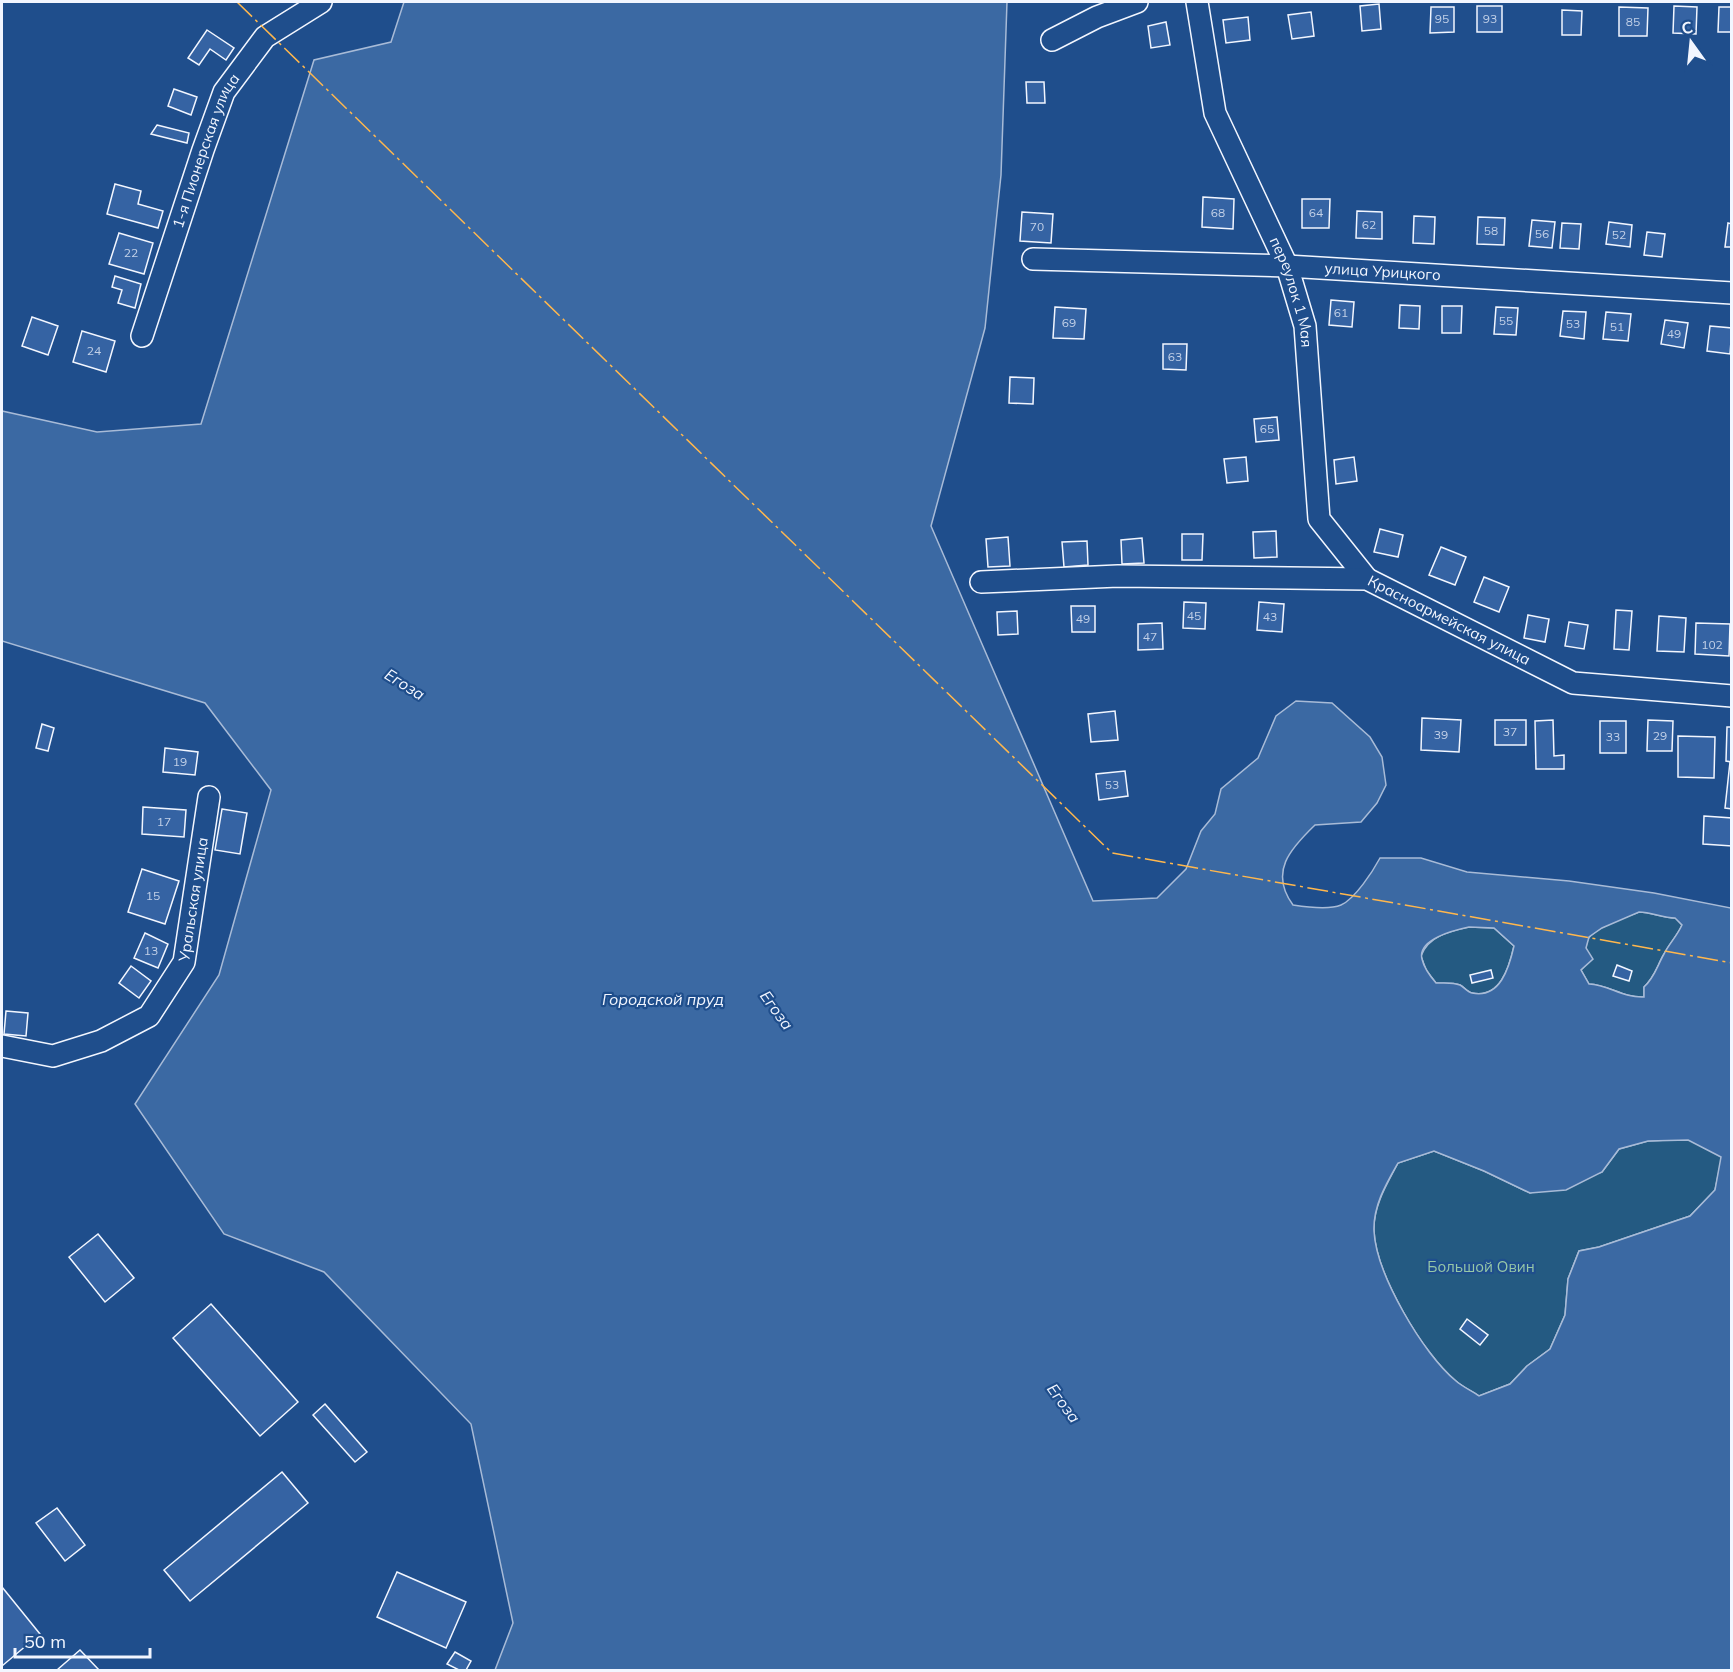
<svg xmlns="http://www.w3.org/2000/svg" width="1733" height="1672" viewBox="0 0 1733 1672" font-family="Mulish,sans-serif">
<style>
.green{fill:#245a82;stroke:#a8bbd7;stroke-width:1.5}
.water{fill:#3b69a3;stroke:#a8bbd7;stroke-width:1.5;fill-rule:evenodd}
.building{fill:#3563a3;stroke:#f2f6ff;stroke-width:1.5}
.lines{fill:none;stroke-linecap:round;stroke-linejoin:round}
.minor-casing{stroke:#f2f6ff;stroke-width:24}
.minor{stroke:#1f4e8c;stroke-width:21}
.power{stroke:#ffb74d;stroke-width:1.5;stroke-dasharray:21 4.5 3 4.5;stroke-linecap:butt}
.labels{text-anchor:middle;stroke-width:4.5;stroke-linejoin:round;paint-order:stroke}
.number-label{font-size:12px;fill:#c3d1e8}
.street-label{font-size:15px;fill:#f2f6ff;stroke:#1f4e8c}
.park-label{font-size:15px;fill:#97c8a6;stroke:#1f4e8c}
.water-label{font-size:16px;font-style:italic;fill:#f2f6ff;stroke:#1f4e8c}
</style>
<rect width="100%" height="100%" fill="#1f4e8c"/>
<!-- green -->
<g class="green">
<path d="M1639,912C1652,912 1662,918 1676,918L1682,925C1677,936 1669,944 1664,954C1657,966 1655,977 1644,987V997C1622,998 1610,985 1589,984L1581,970L1588,962C1587,954 1584,946 1588,939C1595,927 1626,917 1639,912Z"/>
<path d="M1469,927L1494,928L1514,946C1509,968 1500,999 1472,993C1467,992 1464,987 1460,985C1453,982 1444,983 1436,983L1426,970L1421,956C1428,936 1450,931 1469,927Z"/>
<path d="M1688,1139L1722,1157L1715,1190L1690,1216L1599,1247L1579,1251L1568,1279L1565,1315L1550,1349L1527,1366L1510,1384L1479,1396C1471,1391 1463,1387 1456,1381C1423,1354 1376,1274 1374,1231C1373,1206 1387,1184 1398,1163L1434,1151L1484,1171L1530,1193L1602,1172L1619,1149L1648,1141Z"/>
</g>
<!-- water -->
<path class="water" d="M404,2H1007L1001,175L985,328L931,526L1093,901L1157,898L1186,869L1201,831L1215,814L1221,789L1258,758L1276,716L1296,701L1332,703L1370,737L1382,757L1386,785L1377,803L1361,822L1315,825C1290,849 1269,872 1293,905C1306,907 1329,910 1341,905C1355,899 1373,871 1380,858H1421L1467,872L1569,881L1654,893L1731,908V1670H495L513,1623L471,1424L324,1272L224,1234L135,1104L219,975L271,790L205,703L2,641V411L97,432L201,424L314,60L391,42ZM1639,912C1652,912 1662,918 1675,918L1682,925C1677,936 1669,944 1664,954C1657,966 1655,977 1644,987V997C1623,998 1609,985 1589,984L1581,970L1593,959L1586,948L1589,937L1602,928ZM1469,927L1494,928L1514,946C1509,968 1500,999 1472,993C1467,992 1464,987 1460,985C1453,982 1444,983 1436,983C1430,976 1424,968 1422,959C1417,939 1455,930 1469,927ZM1688,1140L1721,1157L1715,1190L1690,1216L1599,1247L1579,1251L1568,1279L1565,1315L1550,1349L1527,1366L1510,1384L1479,1396C1472,1391 1463,1387 1456,1381C1423,1354 1376,1274 1374,1231C1373,1206 1386,1184 1398,1163L1434,1151L1484,1171L1530,1193L1566,1190L1602,1172L1619,1149L1648,1141Z"/>
<!-- building -->
<g class="building">
<path d="M1379,4L1381,29L1362,31L1360,6Z"/>
<rect x="1477" y="6" width="25" height="26"/>
<path d="M1674,6L1697,7L1696,34L1673,33Z"/>
<path d="M1431,7H1454V32L1430,33Z"/>
<path d="M1619,7L1648,8L1647,36H1619Z"/>
<path d="M1719,7H1732V32H1718Z"/>
<path d="M1562,10L1582,11L1581,35H1562Z"/>
<path d="M1311,12L1314,36L1292,39L1288,15Z"/>
<path d="M1248,17L1250,40L1226,43L1223,20Z"/>
<path d="M1166,22L1170,45L1151,48L1148,26Z"/>
<path d="M207,30L234,48L226,60L210,49L199,65L188,58Z"/>
<path d="M1026,82H1044L1045,103H1027Z"/>
<path d="M174,89L197,97L191,115L168,106Z"/>
<path d="M157,125L189,133L187,143L151,134Z"/>
<path d="M115,184L141,191L138,204L163,211L158,228L107,214Z"/>
<path d="M1203,197L1234,199L1233,229L1202,227Z"/>
<path d="M1302,199H1330L1329,228H1302Z"/>
<path d="M1357,211L1382,212V239L1356,238Z"/>
<path d="M1022,212L1053,214L1051,243L1020,241Z"/>
<path d="M1414,216L1435,217L1434,244L1413,243Z"/>
<path d="M1478,217L1505,218L1504,245L1477,244Z"/>
<path d="M1532,220L1555,222L1552,248L1529,246Z"/>
<path d="M1609,222L1632,225L1630,247L1606,244Z"/>
<path d="M1562,223L1581,224L1579,249L1560,248Z"/>
<path d="M1728,223L1732,224V247H1725Z"/>
<path d="M1647,232L1665,234L1662,257L1644,255Z"/>
<path d="M119,233L153,243L144,274L109,264Z"/>
<path d="M115,276L141,284L135,308L118,303L122,290L112,287Z"/>
<path d="M1331,300L1354,302L1352,327L1329,325Z"/>
<path d="M1400,305L1420,306L1419,329L1399,328Z"/>
<path d="M1442,306H1462L1461,333H1442Z"/>
<path d="M1055,307L1086,309L1084,339L1053,338Z"/>
<path d="M1496,307L1518,308L1516,335L1494,334Z"/>
<path d="M1563,311L1586,312L1584,339L1560,336Z"/>
<path d="M1606,312L1631,314L1628,341L1603,339Z"/>
<path d="M32,317L58,326L48,355L22,346Z"/>
<path d="M1665,320L1688,323L1684,348L1661,344Z"/>
<path d="M1710,326L1732,328L1730,354L1707,351Z"/>
<path d="M82,331L115,341L106,372L73,362Z"/>
<path d="M1163,344H1187L1186,370L1163,369Z"/>
<path d="M1010,377L1034,378L1033,404L1009,403Z"/>
<path d="M1277,417L1279,440L1256,442L1254,419Z"/>
<path d="M1246,457L1248,481L1227,483L1224,459Z"/>
<path d="M1354,457L1357,481L1336,484L1334,460Z"/>
<path d="M1380,529L1403,535L1398,557L1374,552Z"/>
<path d="M1276,531L1277,557L1254,558L1253,532Z"/>
<path d="M1182,534H1203L1202,560H1182Z"/>
<path d="M1008,537L1010,566L988,567L986,539Z"/>
<path d="M1142,538L1144,563L1122,564L1121,540Z"/>
<path d="M1087,541L1088,565L1064,567L1062,542Z"/>
<path d="M1441,547L1466,557L1455,585L1429,575Z"/>
<path d="M1484,577L1509,587L1499,612L1474,602Z"/>
<path d="M1184,602L1206,603L1205,629L1183,628Z"/>
<path d="M1259,602L1284,604L1282,632L1257,630Z"/>
<path d="M1071,606H1095V632H1072Z"/>
<path d="M1616,610L1632,611L1629,650L1614,649Z"/>
<path d="M1017,611L1018,634L998,635L997,612Z"/>
<path d="M1528,615L1549,619L1545,642L1524,638Z"/>
<path d="M1659,616L1686,618L1684,652L1657,651Z"/>
<path d="M1569,622L1588,625L1584,649L1565,646Z"/>
<path d="M1162,623L1163,649L1138,650V624Z"/>
<path d="M1696,623L1730,624L1729,656L1695,654Z"/>
<path d="M1115,711L1118,740L1091,742L1088,714Z"/>
<path d="M1422,718L1461,720L1459,752L1421,750Z"/>
<rect x="1495" y="720" width="31" height="25"/>
<path d="M1553,720L1554,756L1564,755V769H1536L1535,721Z"/>
<path d="M1648,720L1673,721L1672,751H1647Z"/>
<rect x="1600" y="721" width="26" height="32"/>
<path d="M42,724L54,728L48,751L36,748Z"/>
<path d="M1727,727H1732V762L1726,761Z"/>
<path d="M1678,736L1715,737L1714,778L1678,777Z"/>
<path d="M165,748L198,752L195,775L163,772Z"/>
<path d="M1730,762H1732V809L1725,808Z"/>
<path d="M1125,771L1128,796L1099,800L1096,774Z"/>
<path d="M143,807L186,810L184,837L142,834Z"/>
<path d="M222,809L247,813L240,854L215,850Z"/>
<path d="M1704,816L1732,818V846L1703,844Z"/>
<path d="M142,869L179,881L165,924L128,912Z"/>
<path d="M145,933L168,944L158,968L134,958Z"/>
<path d="M1617,965L1632,971L1629,981L1613,976Z"/>
<path d="M131,966L151,981L139,998L119,983Z"/>
<path d="M1491,970L1493,978L1472,983L1470,975Z"/>
<path d="M6,1011L28,1013L26,1036L4,1034Z"/>
<path d="M98,1234L134,1278L105,1302L69,1257Z"/>
<path d="M211,1304L298,1402L260,1436L173,1338Z"/>
<path d="M1467,1319L1488,1335L1480,1345L1460,1329Z"/>
<path d="M325,1404L367,1452L355,1462L313,1415Z"/>
<path d="M282,1472L308,1503L190,1601L164,1570Z"/>
<path d="M57,1508L85,1545L65,1561L36,1523Z"/>
<path d="M397,1572L466,1602L446,1648L377,1617Z"/>
<path d="M2,1587L40,1634L2,1666Z"/>
<path d="M80,1650L99,1670H57Z"/>
<path d="M455,1652L471,1661L466,1670H459L447,1664Z"/>
</g>
<g class="lines">
<!-- minor casing -->
<g class="minor-casing">
<g id="minor">
<path id="s1" d="M1197,2L1215,113L1287,266L1305,326L1319,519L1367,579"/>
<path d="M1052,40L1097,17L1137,2"/>
<path id="s2" d="M1033,259L1287,266L1732,293"/>
<path id="s3" d="M142,336L203,150L224,92L265,37L321,2"/>
<path id="s4" d="M981,582L1118,576L1367,579L1573,683L1732,696"/>
<path id="s5" d="M2,1046L53,1056L101,1041L149,1016L184,962L209,797"/>
</g>
</g>
<!-- minor -->
<use href="#minor" class="minor"/>
<!-- power -->
<path class="power" d="M237,2L1112,853L1732,963"/>
</g>
<g class="labels">
<!-- number labels -->
<g class="number-label">
<text x="1442" y="23">95</text>
<text x="1490" y="23">93</text>
<text x="1633" y="26">85</text>
<text x="1218" y="217">68</text>
<text x="1316" y="217">64</text>
<text x="1369" y="229">62</text>
<text x="1037" y="231">70</text>
<text x="1491" y="235">58</text>
<text x="1542" y="238">56</text>
<text x="1619" y="239">52</text>
<text x="131" y="257">22</text>
<text x="1341" y="317">61</text>
<text x="1506" y="325">55</text>
<text x="1069" y="327">69</text>
<text x="1573" y="328">53</text>
<text x="1617" y="331">51</text>
<text x="1674" y="338">49</text>
<text x="94" y="355">24</text>
<text x="1175" y="361">63</text>
<text x="1267" y="433">65</text>
<text x="1194" y="620">45</text>
<text x="1270" y="621">43</text>
<text x="1083" y="623">49</text>
<text x="1150" y="641">47</text>
<text x="1712" y="649">102</text>
<text x="1510" y="736">37</text>
<text x="1441" y="739">39</text>
<text x="1660" y="740">29</text>
<text x="1613" y="741">33</text>
<text x="180" y="766">19</text>
<text x="1112" y="789">53</text>
<text x="164" y="826">17</text>
<text x="153" y="900">15</text>
<text x="151" y="955">13</text>
</g>
<!-- street labels -->
<g class="street-label">
<text dy="5" stroke="none"><textPath href="#s3" startOffset="196">1-я Пионерская улица</textPath></text>
<text dy="5" stroke="none"><textPath href="#s2" startOffset="350">улица Урицкого</textPath></text>
<text dy="5" stroke="none"><textPath href="#s1" startOffset="308">переулок 1 Мая</textPath></text>
<text dy="5" stroke="none"><textPath href="#s4" startOffset="478">Красноармейская улица</textPath></text>
<text dy="5" stroke="none"><textPath href="#s5" startOffset="284">Уральская улица</textPath></text>
</g>
<!-- park labels -->
<g class="park-label">
<text x="1481" y="1272">Большой Овин</text>
</g>
<!-- water labels -->
<g class="water-label">
<text transform="translate(405 684) rotate(32)" y="6">Егоза</text>
<text x="663" y="1005">Городской пруд</text>
<text transform="translate(777 1010) rotate(54)" y="6">Егоза</text>
<text transform="translate(1064 1403) rotate(54)" y="6">Егоза</text>
</g>
</g>
<!-- border -->
<rect width="1733" height="1672" fill="none" stroke="#f2f6ff" stroke-width="6"/>
<!-- north arrow -->
<g transform="translate(1691 42) rotate(345)" stroke="#1f4e8c" stroke-width="4.5" paint-order="stroke">
<path d="M0-4.5L10 22L0 15L-10 22Z" fill="#f2f6ff"/>
<text y="-9" font-size="16" font-weight="bold" text-anchor="middle" fill="#f2f6ff">С</text>
</g>
<!-- scale -->
<path d="M15 1648v9h135v-9" fill="none" stroke="#f2f6ff" stroke-width="3"/>
<text x="24" y="1648" font-size="18" fill="#f2f6ff" stroke="#1f4e8c" stroke-width="4.5" paint-order="stroke">50 m</text>
</svg>
